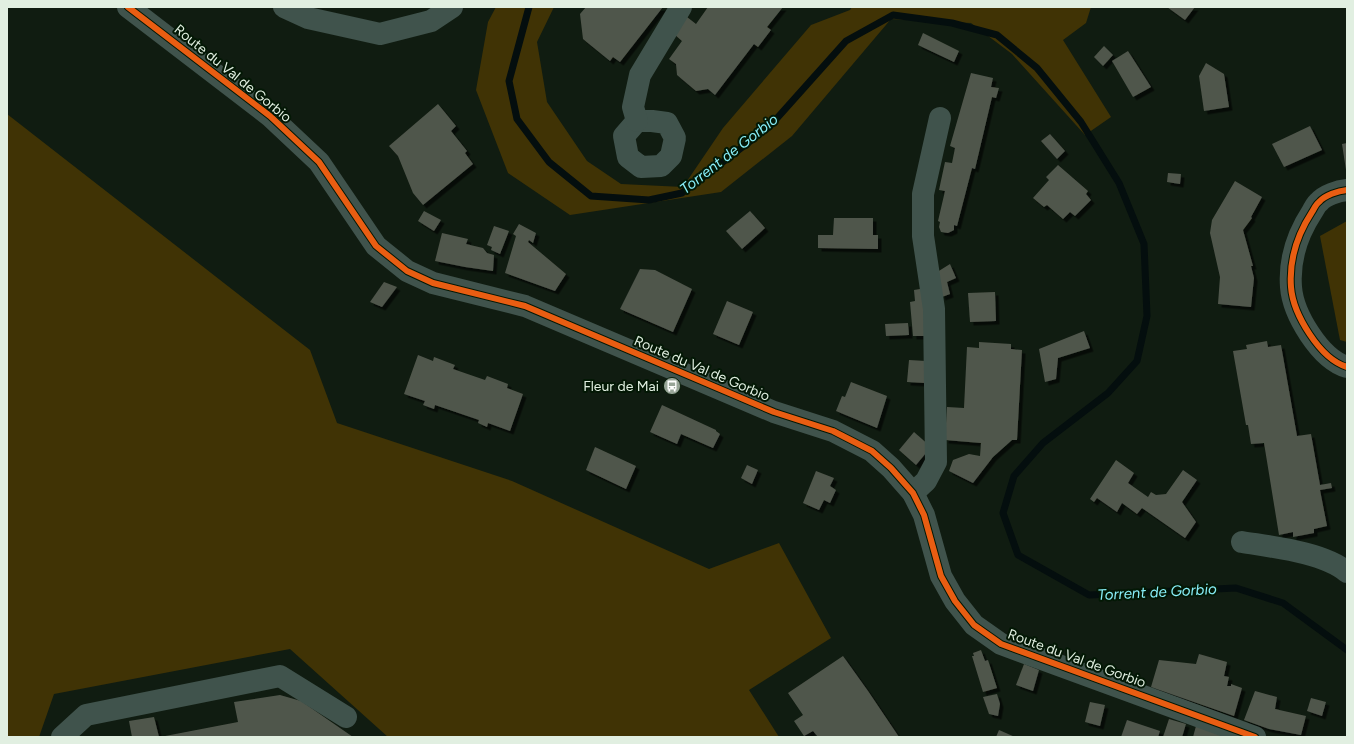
<svg xmlns="http://www.w3.org/2000/svg" width="1354" height="744" viewBox="0 0 1354 744" font-family="Figtree,sans-serif">
<style>
.green{fill:#403305}
.lines{fill:none;stroke-linecap:round;stroke-linejoin:round}
.stream{stroke:#040e0e;stroke-width:7}
.building{fill:#50564b;filter:url(#shadow)}
.minor{stroke:#40534c;stroke-width:22}
.cycleway-casing{stroke:#031805;stroke-width:8}
.cycleway{stroke:#e95d12;stroke-width:6}
.labels{text-anchor:middle;stroke-width:4;stroke-linejoin:round;paint-order:stroke}
.street-label{font-size:14px;fill:#e1efe1;stroke:#031805}
.poi-label{font-size:14px;fill:#e1efe1;stroke:#031805;text-anchor:end}
.water-label{font-size:15px;font-style:italic;fill:#89f0fa;stroke:#031805}
</style>
<defs>
<filter id="shadow"><feDropShadow dx="3.5" dy="3.5" stdDeviation="0" flood-color="#0009"/></filter>
</defs>
<rect width="100%" height="100%" fill="#101c11"/>
<!-- green -->
<g class="green">
<path d="M496,7H554L537,42L547,102L587,161L621,184L683,187L723,128L811,25L850,10L852,7H1091L1086,23L1063,40L1111,117L1085,135L1012,54L971,23L891,19L792,136L721,192L570,215L508,173L476,90L488,22Z"/>
<path d="M7,114L310,350L337,423L512,481L709,569L779,543L831,638L749,690L779,737H388L290,649L54,694L39,737H7Z"/>
<path d="M1347,221V342L1340,340L1320,236Z"/>
</g>
<g class="lines">
<!-- stream -->
<path class="stream" d="M529,7L509,81L517,119L549,162L591,196L649,200L682,193L770,126L846,41L893,15L952,23L997,35L1037,68L1081,122L1119,183L1144,244L1147,316L1137,361L1108,393L1043,443L1014,476L1003,513L1018,555L1089,595L1236,588L1283,603L1347,650"/>
</g>
<!-- building -->
<g class="building">
<path d="M586,7H663L620,62L613,57L610,61L583,39L580,14Z"/>
<path d="M708,7H783L767,27L771,30L758,47L754,44L715,95L708,89L696,91L677,75L676,64L669,59L682,41L674,34L687,17L696,24Z"/>
<path d="M1167,7H1195L1185,20Z"/>
<path d="M923,33L959,51L954,62L918,45Z"/>
<path d="M1104,46L1113,55L1103,66L1094,57Z"/>
<path d="M1128,51L1151,87L1133,97L1112,61Z"/>
<path d="M1206,63L1224,74L1229,107L1204,111L1199,76Z"/>
<path d="M971,73L993,78L991,87L999,88L996,98L992,97L975,169L972,168L957,226L954,225V230L948,233L941,232L939,227L940,222L938,221L945,191L939,190L945,162L952,163L955,148L950,146Z"/>
<path d="M438,104L456,126L451,131L467,151L465,153L473,164L423,205L413,193L398,156L389,146Z"/>
<path d="M1310,126L1322,150L1284,167L1272,144Z"/>
<path d="M1050,134L1065,151L1057,159L1041,141Z"/>
<path d="M1347,143V170H1346L1342,144Z"/>
<path d="M1058,165L1088,191L1086,194L1091,200L1075,216L1070,212L1063,219L1047,205L1044,207L1033,198L1049,180L1046,177Z"/>
<path d="M1168,173L1181,174L1180,184L1167,182Z"/>
<path d="M1235,181L1262,197L1251,217L1252,218L1243,230L1253,266H1251L1254,278L1251,307L1218,304L1220,277L1210,233L1212,220Z"/>
<path d="M424,211L441,220L434,231L418,221Z"/>
<path d="M750,211L765,228L742,249L726,231Z"/>
<path d="M834,218H873V235H878V249L818,248V235H833Z"/>
<path d="M519,224L536,233L533,243L529,240L528,242L566,274L555,291L505,273L516,236L513,234Z"/>
<path d="M494,226L509,231L500,254L491,250L492,247L487,245Z"/>
<path d="M442,233L468,239L466,244L483,248L487,253L494,255L493,271L465,267L435,261Z"/>
<path d="M950,264L956,278L947,282L950,294L942,297L934,274Z"/>
<path d="M640,269L655,270L692,289L673,332L620,309Z"/>
<path d="M384,282L397,287L382,307L370,302Z"/>
<path d="M926,288L925,336H913L910,302L915,301L914,290Z"/>
<path d="M995,292L996,321L970,322L968,293Z"/>
<path d="M727,301L753,312L739,345L713,334Z"/>
<path d="M908,323L909,335L886,336L885,324Z"/>
<path d="M1084,331L1090,348L1058,358L1056,379L1045,382L1039,349Z"/>
<path d="M1267,341L1268,347L1281,345L1297,436L1311,434L1320,485L1331,483L1332,488L1320,490L1327,526L1314,529V533L1293,537V532L1279,535L1264,443L1251,444L1248,425H1246L1233,351L1247,349L1246,345Z"/>
<path d="M979,342L1011,344V349L1022,350L1017,440H1012L993,457L973,483L949,471L953,460L969,454L980,456L981,443L945,440L947,407L964,408L967,347L979,348Z"/>
<path d="M418,355L433,361L434,357L455,365L453,369L485,380L487,376L508,384L507,388L523,394L510,431L488,423L487,427L478,423L479,420L435,405L434,409L423,405L425,401L404,394Z"/>
<path d="M909,360L926,361L925,383L907,382Z"/>
<path d="M851,382L887,396L877,428L836,411L842,396L845,397Z"/>
<path d="M662,405L716,430V431L720,434L713,448L681,434L677,444L650,432Z"/>
<path d="M914,432L931,447L916,465L899,450Z"/>
<path d="M595,447L636,466L626,489L586,470Z"/>
<path d="M1116,460L1134,473L1128,483L1148,497L1151,492L1156,495L1166,494L1183,470L1197,480L1182,502L1196,522L1185,538L1142,508L1137,514L1122,503L1117,512L1097,498L1094,502L1090,499Z"/>
<path d="M747,465L758,470L752,484L741,478Z"/>
<path d="M816,471L834,478L830,486L836,490L830,503L824,500L819,510L803,503Z"/>
<path d="M981,650L985,661L988,660L997,688L983,692L972,656H974L973,653Z"/>
<path d="M1199,654L1227,662L1224,676L1229,677L1227,686H1231V684L1242,688L1234,716L1151,687L1159,660L1196,664Z"/>
<path d="M843,656L868,691L899,737H818L813,731L804,736L794,721L803,715L788,693Z"/>
<path d="M1024,664L1039,670L1033,691L1016,685Z"/>
<path d="M1255,691L1277,697L1275,709L1306,716L1301,735L1269,729L1244,720Z"/>
<path d="M997,694L1000,704L998,716L989,714L983,697Z"/>
<path d="M280,695L301,701L353,737H160L238,722L234,702Z"/>
<path d="M1311,698L1326,702L1322,716L1307,711Z"/>
<path d="M1090,702L1105,705L1100,726L1085,722Z"/>
<path d="M154,717L159,737H132L129,721Z"/>
<path d="M1169,719L1186,724L1182,737H1163Z"/>
<path d="M1127,720L1160,731L1158,737H1121Z"/>
<path d="M1196,726L1225,737H1193Z"/>
<path d="M999,730L1015,737H996Z"/>
</g>
<g class="lines">
<!-- minor -->
<g class="minor">
<path d="M128,7L270,116L319,162L376,246L407,271L433,283L525,306L774,412L833,431L872,451L891,468L913,493L924,515L941,576L955,601L974,625L1001,644L1255,737"/>
<path d="M284,7L308,18L380,34L431,21L452,7"/>
<path d="M637,121H652L667,123L675,138L671,156L661,166L641,167L628,157L624,136Z"/>
<path d="M637,121L633,107L640,75L681,7"/>
<path d="M1347,190C1338,191 1325,195 1319,202C1316,204 1314,209 1312,212C1297,235 1289,260 1291,287C1293,314 1320,359 1347,367"/>
<path d="M913,493L926,481L936,462L934,309L923,236V194L940,118"/>
<path d="M1242,542C1272,547 1323,552 1347,572"/>
<path d="M62,737L86,715L280,676L346,717"/>
</g>
<!-- cycleway casing -->
<g class="cycleway-casing">
<g id="cycleway">
<path d="M128,7L270,116L319,162L376,246L407,271L433,283L525,306L774,412L833,431L872,451L891,468L913,493L924,515L941,576L955,601L974,625L1001,644L1255,737"/>
<path d="M1347,190C1338,191 1325,195 1319,202C1316,204 1314,209 1312,212C1297,235 1289,260 1291,287C1293,314 1320,359 1347,367"/>
</g>
</g>
<!-- cycleway -->
<use href="#cycleway" class="cycleway"/>
</g>
<!-- icons -->
<defs>
<g id="bus-disc" transform="scale(0.9)"><circle r="9.5" fill="#98a598" stroke="#031805"/><path d="M-5-6H5V4H4V6H2V4H-2V6H-4V4H-5ZM-3.5-4V0h7V-4ZM-3.5 1.2v1.5H-2V1.2ZM2 1.2v1.5H3.5V1.2Z" fill="#fff"/></g>
</defs>
<g fill-rule="evenodd">
<use href="#bus-disc" x="672" y="386"/>
</g>
<g class="labels">
<!-- street labels -->
<g class="street-label">
<text transform="translate(233 73) rotate(39)" y="5">Route du Val de Gorbio</text>
<text transform="translate(702 368) rotate(23)" y="5">Route du Val de Gorbio</text>
<text transform="translate(1077 658) rotate(20)" y="5">Route du Val de Gorbio</text>
</g>
<!-- poi labels -->
<g class="poi-label">
<text x="659" y="391">Fleur de Mai</text>
</g>
<!-- water labels -->
<g class="water-label">
<text transform="translate(729 154) rotate(-38)" y="5">Torrent de Gorbio</text>
<text transform="translate(1157 592) rotate(-3)" y="5">Torrent de Gorbio</text>
</g>
</g>
<!-- border -->
<rect width="1354" height="744" fill="none" stroke="#e1efe1" stroke-width="16"/>
</svg>
